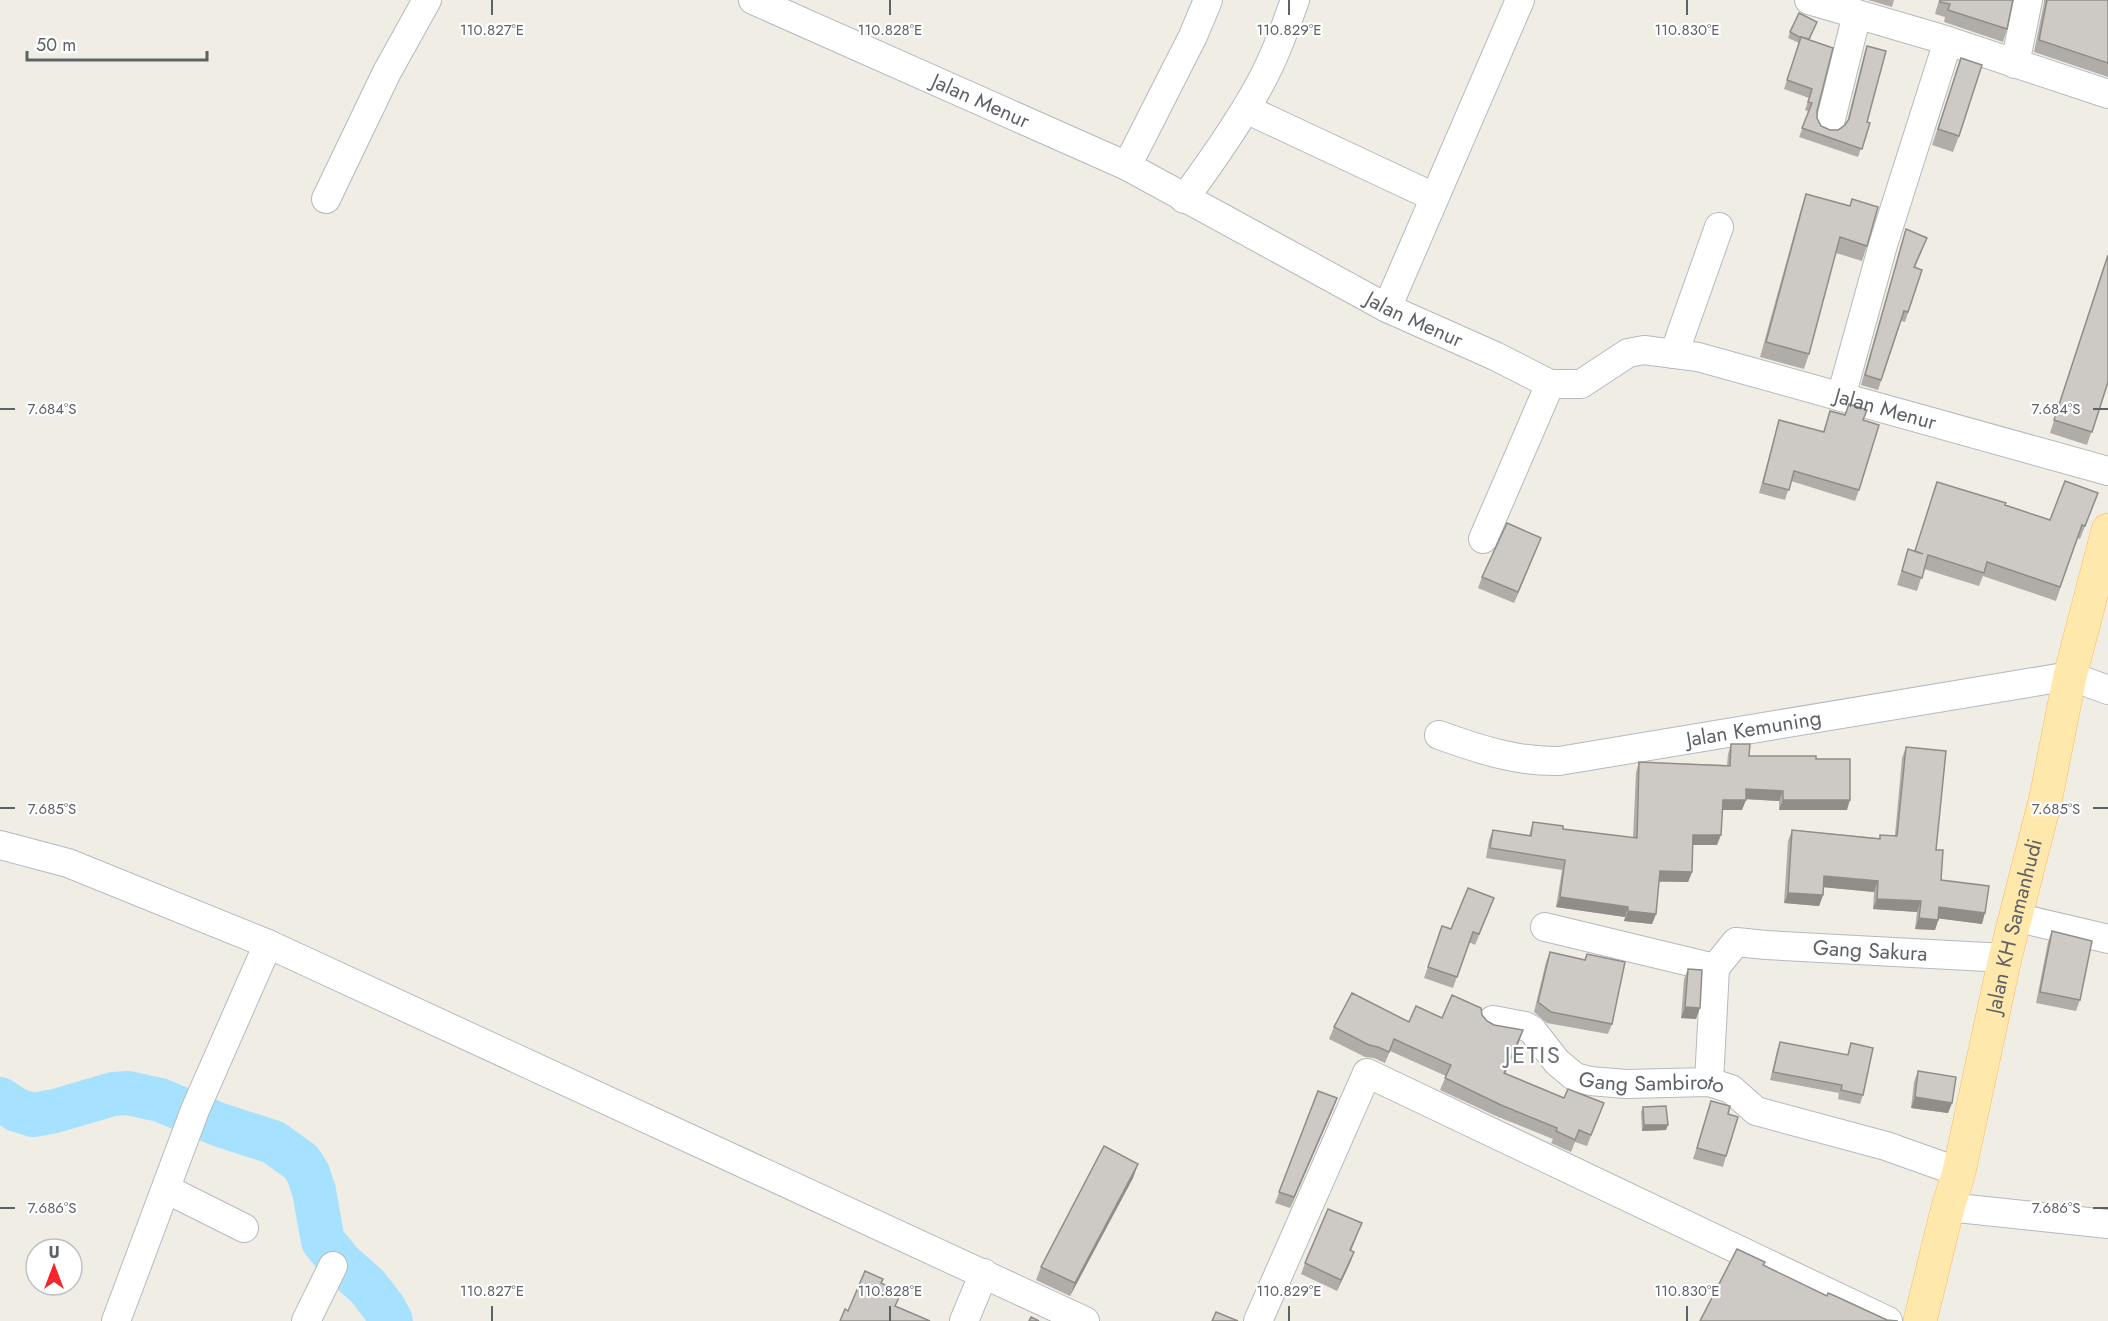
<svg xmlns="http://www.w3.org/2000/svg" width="2108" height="1321" viewBox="0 0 2108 1321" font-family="Jost,sans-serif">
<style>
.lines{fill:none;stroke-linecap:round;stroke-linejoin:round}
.river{stroke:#a6e2ff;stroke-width:44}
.minor-casing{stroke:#b6b9bd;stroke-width:30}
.primary-casing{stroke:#fbba53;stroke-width:34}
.minor{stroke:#fff;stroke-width:28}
.primary{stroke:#ffe8ab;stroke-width:33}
.wall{fill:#b0ada9}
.shaded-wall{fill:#908d89}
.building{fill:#cdc9c4;stroke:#908d89;stroke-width:1.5}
.ticks{fill:none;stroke:#5d6267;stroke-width:2}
.labels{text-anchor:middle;stroke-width:4.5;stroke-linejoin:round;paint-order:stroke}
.street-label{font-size:21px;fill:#5d6267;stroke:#fff}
.quarter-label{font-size:24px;letter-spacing:1.5px;fill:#6e7479;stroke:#fff}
.ticks-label{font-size:15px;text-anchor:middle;fill:#5d6267;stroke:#fff;stroke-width:4.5;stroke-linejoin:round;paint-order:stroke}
</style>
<rect width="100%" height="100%" fill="#f0ede5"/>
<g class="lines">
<!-- river -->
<path class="river" d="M0,1099L17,1110L33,1115L55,1111L113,1094L128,1093L160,1100L220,1125L273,1142L301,1162L308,1173L314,1191L323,1241L341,1263L368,1287L384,1308L391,1321"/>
<!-- minor casing -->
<g class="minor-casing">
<g id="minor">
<path id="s1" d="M753,0L1127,166L1387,308L1495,356L1550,384H1581L1628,353L1644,350L1698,357L2108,471"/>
<path d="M1809,0L1942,39L2108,94"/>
<path d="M2015,64L2028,0"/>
<path d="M1246,109L1434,197"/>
<path d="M1830,123L1857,14"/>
<path d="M1127,166L1193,36L1208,0"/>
<path d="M326,199L387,72L427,0"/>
<path d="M1184,199C1212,161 1239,123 1261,82C1275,56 1285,28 1295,0"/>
<path d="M1387,308L1520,0"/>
<path d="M1674,354L1719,227"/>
<path d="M1841,397L1883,245L1948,41"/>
<path d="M1483,539L1550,384"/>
<path id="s2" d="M1439,735C1478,749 1517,762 1559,761L2070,676L2108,690"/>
<path d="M0,845L68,863L268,944L1085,1321"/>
<path d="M2015,917L2108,939"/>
<path d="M1545,927L1715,968"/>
<path id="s3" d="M1493,1020L1525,1026L1532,1030L1557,1062L1575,1077L1590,1081L1626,1084L1709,1082L1731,1089L1756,1111L1886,1146L1959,1172"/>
<path id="s4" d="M1709,1082L1715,968L1736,942L1766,945L2005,958"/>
<path d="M166,1189L244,1228"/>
<path d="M1948,1207L2108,1224"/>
<path d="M116,1321L195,1110L268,944"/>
<path d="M306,1321L333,1266"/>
<path d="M964,1321L984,1273"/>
<path d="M1258,1321L1367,1073L1888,1321"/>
</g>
</g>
<!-- primary casing -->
<g class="primary-casing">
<g id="primary">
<path id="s5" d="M1920,1321L1948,1207L1959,1172L2005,958L2046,797L2070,676L2108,530"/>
</g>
</g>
<!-- minor -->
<use href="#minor" class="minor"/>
<!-- primary -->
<use href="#primary" class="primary"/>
</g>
<!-- wall -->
<g class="wall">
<path d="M1868,0H1894L1892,7Z"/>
<path d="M1939,0H2013L2007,29L2003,42L1944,22L1945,17L1935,14Z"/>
<path d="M2044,0H2108V77L2034,52L2044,3Z"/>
<path d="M1815,27L1809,40L1817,118L1821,126L1830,130H1838L1845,125L1847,122L1864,55L1867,46V122L1870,123L1858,157L1799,137L1809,112L1805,110L1809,98L1784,89L1799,43L1788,38L1790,32Z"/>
<path d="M1961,58L1959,136L1953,152L1932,145Z"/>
<path d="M1806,194L1867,246L1862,261L1836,253L1809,354L1804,369L1760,357L1801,209Z"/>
<path d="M1906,229L1927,238L1915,268L1922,270L1905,322L1901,321L1878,390L1861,385Z"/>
<path d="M2108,254V382L2087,445L2050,433Z"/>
<path d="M1830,411L1863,420L1859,490L1855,501L1791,481L1785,500L1759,493L1776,431L1779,420L1823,432Z"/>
<path d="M1937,482L2050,520L2098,493L2080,539L2077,538L2056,601L1983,576L1979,586L1924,569L1917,591L1897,585L1908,549L1915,551Z"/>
<path d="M1537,548L1514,603L1478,588L1482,577Z"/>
<path d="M1731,744L1749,756L1816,759L1847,810H1779V801L1746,799L1742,810H1722L1717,845H1692V872L1688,882H1659L1656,914L1652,924L1624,921L1625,917L1556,907L1562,870L1486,858L1489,840L1493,830L1529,835L1533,822L1563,829L1633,838L1636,772L1639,762L1727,765L1728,754Z"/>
<path d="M1906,747L1936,850L1941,880L1982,924L1939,918L1935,930L1915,929L1917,912L1873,909L1874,892L1824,887L1823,895L1819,906L1784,903L1788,841L1792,830L1879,838L1880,835H1895L1902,758Z"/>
<path d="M1490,909L1475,945L1469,942L1453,988L1424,978L1442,926L1451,929Z"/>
<path d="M2052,931L2080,1000L2076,1011L2036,1003L2048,942Z"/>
<path d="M1550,952L1585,960L1587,954L1612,1024L1608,1034L1547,1023L1534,1012L1546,962Z"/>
<path d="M1688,969L1696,1019L1681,1018L1684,979Z"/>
<path d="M1482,1015L1487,1021L1519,1042L1505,1074L1564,1098L1604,1103L1587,1146L1575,1142L1571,1152L1551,1143L1553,1139L1496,1116L1440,1090L1446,1076L1390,1051L1385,1063L1374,1058L1365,1057L1329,1039L1334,1027L1409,1022L1442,1018Z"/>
<path d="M1780,1042L1847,1055L1851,1043L1863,1095L1860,1104L1838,1099L1839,1093L1770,1080L1777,1051Z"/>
<path d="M1918,1071L1952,1103L1948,1113L1911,1108L1914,1082Z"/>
<path d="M1318,1091L1333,1109L1290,1208L1275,1203Z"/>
<path d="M1711,1101L1728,1114L1726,1156L1723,1167L1693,1159Z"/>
<path d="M1643,1107L1666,1130L1642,1131L1641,1112Z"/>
<path d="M1138,1164L1133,1178L1070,1296L1036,1280L1041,1267Z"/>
<path d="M1358,1233L1351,1251L1350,1263L1337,1291L1301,1274L1305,1263Z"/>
</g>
<!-- shaded-wall -->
<g class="shaded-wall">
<path d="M1541,538L1537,548L1514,603L1518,592Z"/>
<path d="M1746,789L1783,791L1779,801L1743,799Z"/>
<path d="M1723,800H1746L1742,810H1719Z"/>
<path d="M1783,800H1850L1847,810H1779Z"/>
<path d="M1693,835H1721L1717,845H1689Z"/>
<path d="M1660,871L1692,872L1688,882L1657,881Z"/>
<path d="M1824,876L1878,881L1874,892L1821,887Z"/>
<path d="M1788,893L1823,895L1819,906L1784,903Z"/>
<path d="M1560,897L1628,907L1625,917L1556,907Z"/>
<path d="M1877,899L1921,901L1917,912L1873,909Z"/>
<path d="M1939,907L1985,913L1982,924L1935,918Z"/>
<path d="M1628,911L1656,914L1652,924L1624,921Z"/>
<path d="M1919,918L1938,920L1935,930L1915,929Z"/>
<path d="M1685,1007L1700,1008L1696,1019L1681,1018Z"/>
<path d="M1523,1030L1519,1042L1500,1085L1504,1073Z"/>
<path d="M1915,1097L1952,1103L1948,1113L1911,1108Z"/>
<path d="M1337,1098L1333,1109L1290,1208L1294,1197Z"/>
<path d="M1644,1125H1668L1666,1130L1642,1131Z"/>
<path d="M1138,1164L1133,1178L1070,1296L1075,1283Z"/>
<path d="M1354,1252L1350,1263L1337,1291L1341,1280Z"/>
</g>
<!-- building -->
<g class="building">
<path d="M1940,0H2013L2007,29L1948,10L1950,4L1940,2Z"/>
<path d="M2047,0H2108V63L2039,40Z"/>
<path d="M1799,13L1817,22L1809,39L1801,37V38L1790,32Z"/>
<path d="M1801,37L1833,48L1817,111V118L1821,126L1830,130H1838L1845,125L1849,119L1867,46L1886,51L1867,122L1870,123L1862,149L1802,128L1812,103L1808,102L1812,89L1787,80Z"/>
<path d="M1961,58L1982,65L1959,136L1938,129Z"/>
<path d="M1806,194L1850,206L1852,199L1878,207L1867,246L1840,237L1809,354L1766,342Z"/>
<path d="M1906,229L1927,238L1914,267L1922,270L1908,312L1904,311L1881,380L1865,375Z"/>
<path d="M2108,255V382L2092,432L2054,420Z"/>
<path d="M1849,404L1867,410L1863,420L1879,425L1859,490L1794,471L1789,490L1763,483L1779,420L1824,432L1830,411L1845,415Z"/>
<path d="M2065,481L2098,493L2085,526L2082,525L2060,587L1987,562L1984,573L1928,555L1922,578L1902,571L1908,549L1923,554L1915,551L1937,482L2006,503L2005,505L2050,520Z"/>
<path d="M1507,523L1541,538L1518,592L1482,577Z"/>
<path d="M1731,744H1750L1749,756H1816V759H1850V800H1783V791L1746,789V800H1723L1721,835H1693L1692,872L1660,871L1656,914L1628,911V907L1560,897L1565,860L1490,848L1493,830L1531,836L1533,822L1563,826V829L1637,838L1639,762L1730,766Z"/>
<path d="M1906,747L1946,751L1936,850H1943L1941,880L1989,886L1985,913L1939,907L1938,920L1919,918L1921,901L1877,899L1878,881L1824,876L1823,895L1788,893L1792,830L1880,839V835L1897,836Z"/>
<path d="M1468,888L1494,898L1479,934L1473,932L1457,977L1428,967L1442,926L1451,929Z"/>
<path d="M2052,931L2092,941L2080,1000L2040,992Z"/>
<path d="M1550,952L1585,960L1587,954L1625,962L1612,1024L1551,1012L1538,1002Z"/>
<path d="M1688,969L1702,970L1700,1008L1685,1007Z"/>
<path d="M1352,993L1409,1022L1416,1006L1442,1018L1452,995L1481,1008L1482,1015L1487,1021L1494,1025L1523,1030L1504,1073L1564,1098L1568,1089L1604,1103L1591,1135L1579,1130L1575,1140L1556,1131L1557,1128L1501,1105L1445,1078L1451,1065L1394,1039L1389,1052L1378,1047L1369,1045L1334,1027Z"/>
<path d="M1780,1042L1848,1055L1851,1043L1873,1048L1863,1095L1841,1090L1842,1085L1773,1072Z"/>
<path d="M1918,1071L1956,1077L1952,1103L1915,1097Z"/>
<path d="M1318,1091L1337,1098L1294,1197L1279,1192Z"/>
<path d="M1711,1101L1730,1106L1728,1114L1738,1117L1726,1156L1697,1148Z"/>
<path d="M1666,1106L1668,1125H1644L1643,1107Z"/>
<path d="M1104,1146L1138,1164L1075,1283L1041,1267Z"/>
<path d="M1328,1209L1362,1223L1350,1250L1354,1252L1341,1280L1305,1263Z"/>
<path d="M1737,1249L1765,1262L1763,1265L1827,1296L1828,1293L1833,1295L1887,1320L1898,1321H1700Z"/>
<path d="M865,1271L883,1279L881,1283L901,1293L895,1306L930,1321H840L845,1309L848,1311Z"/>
<path d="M1216,1312L1238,1321H1212Z"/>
<path d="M1031,1317L1039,1321H1029Z"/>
</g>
<!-- ticks -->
<path class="ticks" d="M492,0V15M890,0V15M1289,0V15M1687,0V15M0,409H15M2093,409H2108M0,808H15M2093,808H2108M0,1208H15M2093,1208H2108M492,1306V1321M890,1306V1321M1289,1306V1321M1687,1306V1321"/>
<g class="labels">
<!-- street labels -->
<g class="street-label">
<text dy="7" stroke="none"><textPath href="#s1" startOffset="249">Jalan Menur</textPath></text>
<text dy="7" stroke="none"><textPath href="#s1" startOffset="735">Jalan Menur</textPath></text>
<text dy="7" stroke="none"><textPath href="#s1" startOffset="1238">Jalan Menur</textPath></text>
<text dy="7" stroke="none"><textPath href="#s2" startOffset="321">Jalan Kemuning</textPath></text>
<text dy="7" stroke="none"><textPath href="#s5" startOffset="406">Jalan KH Samanhudi</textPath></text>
<text dy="7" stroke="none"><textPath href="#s4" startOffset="282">Gang Sakura</textPath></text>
<text dy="7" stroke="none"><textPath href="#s3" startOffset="182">Gang Sambiroto</textPath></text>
</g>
<!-- quarter labels -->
<g class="quarter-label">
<text x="1533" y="1063">JETIS</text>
</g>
</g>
<g class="ticks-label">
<text x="492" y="35">110.827°E</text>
<text x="890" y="35">110.828°E</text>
<text x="1289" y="35">110.829°E</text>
<text x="1687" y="35">110.830°E</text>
<text x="52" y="414">7.684°S</text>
<text x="2056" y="414">7.684°S</text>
<text x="52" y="814">7.685°S</text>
<text x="2056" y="814">7.685°S</text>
<text x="52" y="1213">7.686°S</text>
<text x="2056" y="1213">7.686°S</text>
<text x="492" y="1296">110.827°E</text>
<text x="890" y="1296">110.828°E</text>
<text x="1289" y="1296">110.829°E</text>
<text x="1687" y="1296">110.830°E</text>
</g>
<!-- north arrow -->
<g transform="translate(54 1267)"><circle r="28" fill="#ffffff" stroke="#bec0c2" stroke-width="1.5"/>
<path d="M0-4.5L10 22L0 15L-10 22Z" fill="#f5262c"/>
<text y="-9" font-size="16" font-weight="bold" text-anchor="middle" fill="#5d6267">U</text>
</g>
<!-- scale -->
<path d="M27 51v9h180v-9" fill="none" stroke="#5d6267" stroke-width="3"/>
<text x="36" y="51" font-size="18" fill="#5d6267" stroke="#ffffff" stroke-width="4.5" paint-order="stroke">50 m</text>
</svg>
